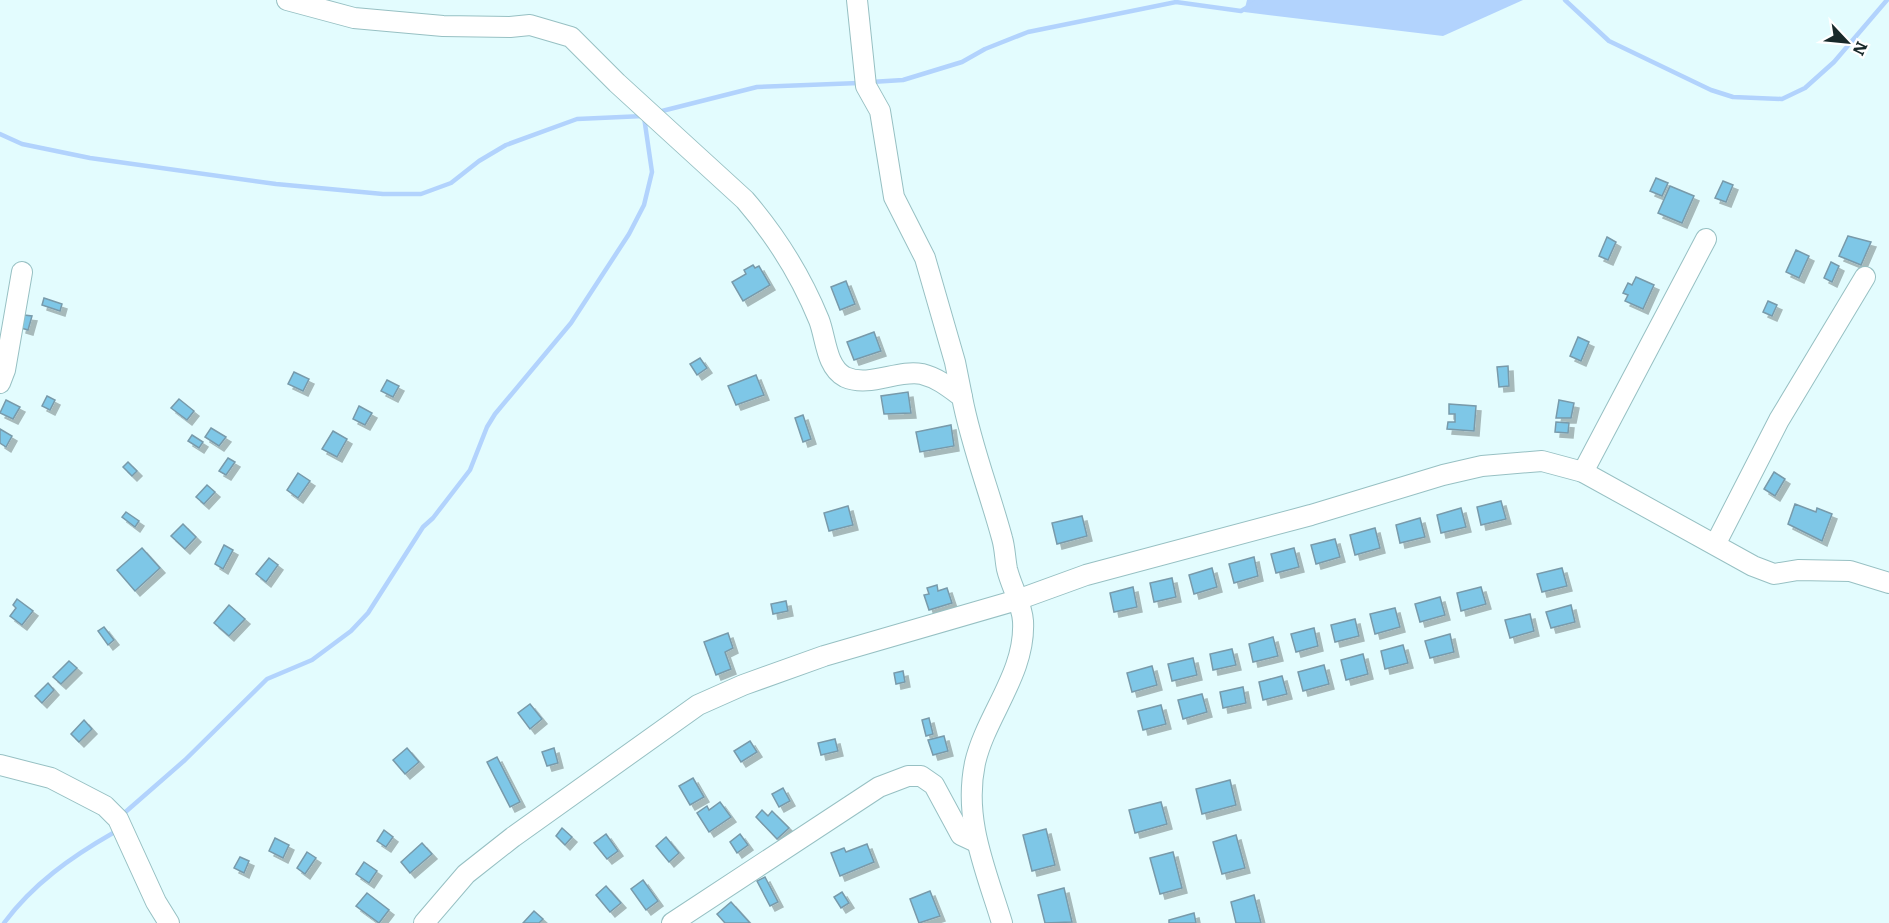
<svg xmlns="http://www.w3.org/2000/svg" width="1889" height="923" viewBox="0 0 1889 923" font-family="Literata,serif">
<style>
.water{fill:#b2d3fd}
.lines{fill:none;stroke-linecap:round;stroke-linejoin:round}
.stream{stroke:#b2d3fd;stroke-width:4.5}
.building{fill:#7ec7e7;stroke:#789aaa;stroke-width:1.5;filter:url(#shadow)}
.minor-casing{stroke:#97c0c3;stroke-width:22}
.minor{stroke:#fff;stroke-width:20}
</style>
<defs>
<filter id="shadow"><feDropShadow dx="5" dy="5" stdDeviation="0" flood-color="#0004"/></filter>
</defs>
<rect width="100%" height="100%" fill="#e3fcfe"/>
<!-- water -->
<path class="water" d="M1247,0H1523L1443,36L1244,12Z"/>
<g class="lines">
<!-- stream -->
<g class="stream">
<path d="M1565,0L1609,41L1711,90L1733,97L1782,99L1805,88L1834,62L1887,0"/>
<path d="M871,82L903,80L962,62L985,49L1028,32L1176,2L1241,11L1260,0"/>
<path d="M658,112L757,87L859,83"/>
<path d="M0,134L22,144L90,158L276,184L383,194H421L451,183L479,161L506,145L577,119L644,116"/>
<path d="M122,815L185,760L267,679L312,660L351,631L368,613L423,527L433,518L470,470L487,427L495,414L571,323L629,234L644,205L652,172L644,117"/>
<path d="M4,923C33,884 71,857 113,833L116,827"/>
</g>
</g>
<!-- building -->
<g class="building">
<path d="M1656,178L1668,183L1662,196L1650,191Z"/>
<path d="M1723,181L1733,185L1726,202L1715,198Z"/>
<path d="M1670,186L1694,196L1682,223L1658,213Z"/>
<path d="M1848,236L1871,242L1861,265L1839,256Z"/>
<path d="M1607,237L1616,242L1608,260L1599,256Z"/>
<path d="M1796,250L1809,256L1799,278L1786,272Z"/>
<path d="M1831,262L1839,266L1832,282L1824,278Z"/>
<path d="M753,265L755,268L759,266L770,285L743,301L732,282L746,274L744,270Z"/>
<path d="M1636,277L1654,285L1643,309L1625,301L1628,295L1623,293L1628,283L1632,285Z"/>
<path d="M846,281L855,304L840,310L831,287Z"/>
<path d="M44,298L62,304L60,311L42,305Z"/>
<path d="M1768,301L1777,305L1772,316L1763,312Z"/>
<path d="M24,315L32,316L28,330L21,328Z"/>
<path d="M874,332L881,351L854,360L847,342Z"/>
<path d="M1578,337L1589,342L1581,361L1570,356Z"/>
<path d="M700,358L707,368L697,375L690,364Z"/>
<path d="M1508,366L1509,386L1499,387L1497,367Z"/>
<path d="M294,372L309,379L303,391L288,384Z"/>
<path d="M756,375L764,395L736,405L728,386Z"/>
<path d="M387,380L399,386L393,397L381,391Z"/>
<path d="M908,392L911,413L884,414L881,396Z"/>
<path d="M47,396L55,400L50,410L42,406Z"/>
<path d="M179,399L194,411L187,420L171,408Z"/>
<path d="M6,400L20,407L13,419L0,413Z"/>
<path d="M1559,400L1574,403L1571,418H1556Z"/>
<path d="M1449,404L1476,406L1474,431L1447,429L1448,422H1455V414H1449Z"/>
<path d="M359,406L372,413L365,425L353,419Z"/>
<path d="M803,415L811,439L803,442L795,418Z"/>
<path d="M1556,422L1569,423L1568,433L1555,432Z"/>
<path d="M951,425L954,446L920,452L916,432Z"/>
<path d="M211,428L226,437L219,446L205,437Z"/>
<path d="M0,429L12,436L6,447L0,443Z"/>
<path d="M333,431L347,439L337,457L322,449Z"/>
<path d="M192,435L203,442L199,448L188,441Z"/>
<path d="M228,458L235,462L226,475L219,471Z"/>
<path d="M128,462L137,471L132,476L123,467Z"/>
<path d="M1774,472L1785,479L1775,496L1764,489Z"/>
<path d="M298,473L310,481L298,498L287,490Z"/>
<path d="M207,485L215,492L204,504L196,497Z"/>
<path d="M1501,501L1506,519L1481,525L1477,507Z"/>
<path d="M1795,504L1816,512L1817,508L1832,514L1822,541L1788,524Z"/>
<path d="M848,506L853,525L829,531L824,513Z"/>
<path d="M1461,508L1466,527L1441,533L1437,515Z"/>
<path d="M126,512L139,521L135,527L122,517Z"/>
<path d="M1082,516L1087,536L1057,544L1052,523Z"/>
<path d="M1420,518L1425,537L1400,543L1396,525Z"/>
<path d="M183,524L196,537L185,549L171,536Z"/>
<path d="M1375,528L1380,548L1355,555L1350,535Z"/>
<path d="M1335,539L1340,557L1316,564L1311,545Z"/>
<path d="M224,545L233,550L223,569L215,564Z"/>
<path d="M142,548L160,568L135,591L117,570Z"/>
<path d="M1294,548L1299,567L1276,573L1271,554Z"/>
<path d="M1254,557L1258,576L1234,583L1229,564Z"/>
<path d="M269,558L278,565L266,582L256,574Z"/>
<path d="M1212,568L1217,587L1194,594L1189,575Z"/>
<path d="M1562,568L1567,586L1542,592L1537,574Z"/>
<path d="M1172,578L1176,597L1154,602L1150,583Z"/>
<path d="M937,585L938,591L947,588L952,603L929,610L924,595L929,594L927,588Z"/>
<path d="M1133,587L1137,607L1114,612L1110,593Z"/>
<path d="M1481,587L1486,604L1461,611L1457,593Z"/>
<path d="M1440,597L1445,615L1420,622L1415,604Z"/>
<path d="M17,599L33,611L22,625L10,616L16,608L13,605Z"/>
<path d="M786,601L788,611L773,614L771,604Z"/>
<path d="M229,605L245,619L229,636L214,623Z"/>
<path d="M1571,605L1575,622L1551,628L1546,612Z"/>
<path d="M1395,608L1400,627L1375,634L1370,614Z"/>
<path d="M1530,614L1534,631L1510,638L1505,620Z"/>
<path d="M1355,619L1359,636L1335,642L1331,625Z"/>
<path d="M104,627L114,640L108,645L98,631Z"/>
<path d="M1314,628L1318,646L1296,652L1291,634Z"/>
<path d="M728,633L733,648L725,652L731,669L716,675L704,642Z"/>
<path d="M1450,634L1454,652L1430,658L1425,641Z"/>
<path d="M1273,637L1278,656L1253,662L1249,644Z"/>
<path d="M1403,645L1408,663L1385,669L1381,651Z"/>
<path d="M1232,649L1236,665L1213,670L1210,654Z"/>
<path d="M1363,654L1368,674L1346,680L1341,660Z"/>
<path d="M1193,658L1197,675L1172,681L1168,664Z"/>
<path d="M69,661L77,668L61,684L53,677Z"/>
<path d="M1324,665L1329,684L1303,691L1298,672Z"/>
<path d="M1152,666L1157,685L1132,692L1127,673Z"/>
<path d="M903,671L905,682L896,684L894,673Z"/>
<path d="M1282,676L1287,694L1263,700L1259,682Z"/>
<path d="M48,683L54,690L42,703L35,696Z"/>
<path d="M1243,687L1246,703L1223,708L1220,692Z"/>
<path d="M1202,694L1207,712L1183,719L1178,700Z"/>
<path d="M530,704L542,719L530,729L518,713Z"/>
<path d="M1161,705L1166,724L1143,730L1138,711Z"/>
<path d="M929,718L933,734L926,736L922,720Z"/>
<path d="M84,720L92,729L79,742L71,734Z"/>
<path d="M944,736L948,751L933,755L928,740Z"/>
<path d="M835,739L838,751L821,755L818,743Z"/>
<path d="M750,741L757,752L741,762L734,751Z"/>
<path d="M407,748L419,762L405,774L393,760Z"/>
<path d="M554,748L558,763L547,766L542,752Z"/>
<path d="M497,757L520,802L510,807L487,762Z"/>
<path d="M693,778L704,797L690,805L679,786Z"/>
<path d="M1230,780L1236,805L1202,814L1196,789Z"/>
<path d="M783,788L790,801L779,807L772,794Z"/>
<path d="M720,802L731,817L709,832L697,813L707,806L709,810Z"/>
<path d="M1161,802L1167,824L1135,833L1129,810Z"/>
<path d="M762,810L768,816L772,811L789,828L777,839L756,817Z"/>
<path d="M562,828L572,837L565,845L556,836Z"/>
<path d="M1046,829L1055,865L1032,871L1023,835Z"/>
<path d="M384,830L393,837L386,847L377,841Z"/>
<path d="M606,834L618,851L607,859L594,843Z"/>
<path d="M740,834L748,845L737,853L730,842Z"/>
<path d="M1236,835L1245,868L1222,874L1213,842Z"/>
<path d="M666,837L679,853L669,862L656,846Z"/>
<path d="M275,838L289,845L283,858L269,851Z"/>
<path d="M422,843L432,854L410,873L401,862Z"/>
<path d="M867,844L874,862L840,876L831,853L844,848L846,852Z"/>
<path d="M307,852L316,858L305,874L297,868Z"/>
<path d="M1173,852L1182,888L1160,894L1150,858Z"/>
<path d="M240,857L249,861L244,873L234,868Z"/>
<path d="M364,862L377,871L369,883L356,874Z"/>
<path d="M765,877L778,902L770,906L757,881Z"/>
<path d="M643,880L658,901L646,910L631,889Z"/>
<path d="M606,886L621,903L610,912L596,895Z"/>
<path d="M1064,888L1072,922L1045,923L1038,895Z"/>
<path d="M930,891L940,916L919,923L910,899Z"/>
<path d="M842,892L849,903L841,908L834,897Z"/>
<path d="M367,893L389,910L379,923L356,906Z"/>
<path d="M1254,895L1261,923H1236L1231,902Z"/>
<path d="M731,902L750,923H725L717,914Z"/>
<path d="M534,911L543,919L539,923H523Z"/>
<path d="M1194,913L1196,923H1169V920Z"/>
</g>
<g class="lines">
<!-- minor casing -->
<g class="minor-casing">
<g id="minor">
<path d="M287,0L354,18L443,26L510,27L530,25L571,37L617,83L745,200C776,236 801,276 819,320C826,338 826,367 845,377C870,388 898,369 922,374C938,378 950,388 962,397C971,445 989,490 1002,538C1005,548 1005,559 1007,569C1011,586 1022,604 1023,621C1026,673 986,715 975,763C963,820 986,870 1002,923"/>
<path d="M857,0L866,86L880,111L894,197L925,258L955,362L962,397"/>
<path d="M0,383L5,370L22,272"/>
<path d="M1583,472L1706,239"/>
<path d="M1716,543L1779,420L1865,277"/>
<path d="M0,765L51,778L105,806L118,819L156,902L169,923"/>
<path d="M424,923L466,874L513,837L698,705L743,685L824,656L1017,600L1086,575L1311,515L1443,475L1482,466L1542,461L1583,472L1753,566L1774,574L1798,570L1850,571L1889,583"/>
<path d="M672,923L879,787L908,776H921L934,785L961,835L976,842"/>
</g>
</g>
<!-- minor -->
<use href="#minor" class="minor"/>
</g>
<!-- north arrow -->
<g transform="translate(1847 42) rotate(116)" stroke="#ffffff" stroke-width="4.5" paint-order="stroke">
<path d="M0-4.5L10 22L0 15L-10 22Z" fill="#18292a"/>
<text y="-9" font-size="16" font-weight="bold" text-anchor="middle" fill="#18292a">N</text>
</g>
</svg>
